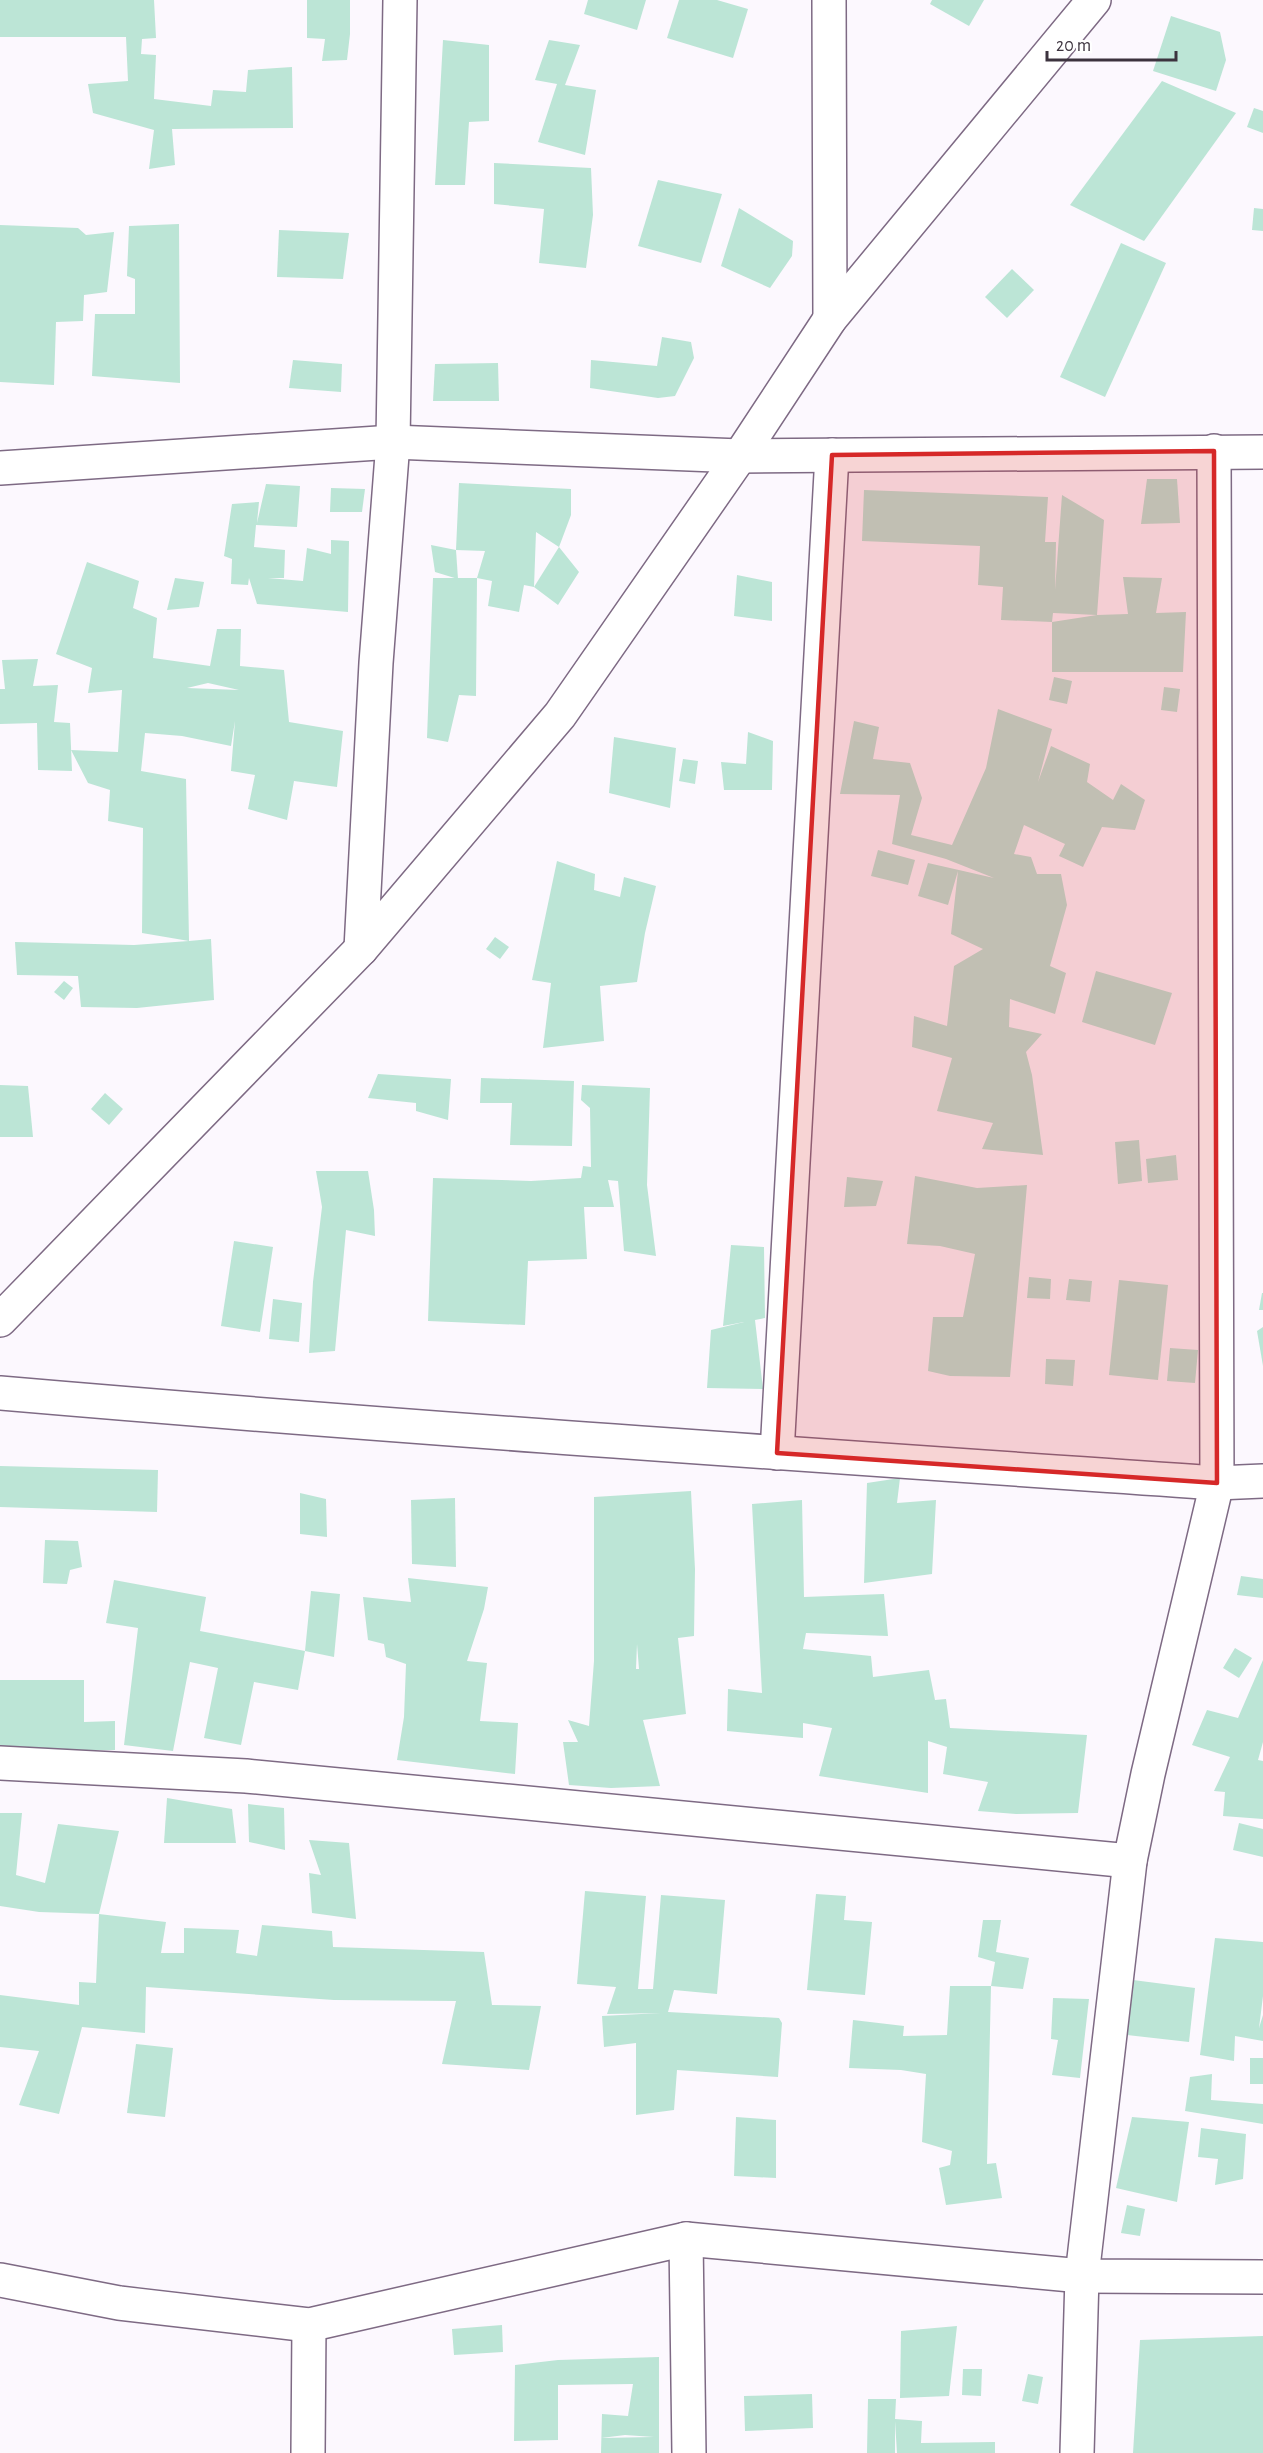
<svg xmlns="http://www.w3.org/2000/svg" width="1263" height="2453" viewBox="0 0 1263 2453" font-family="'Alegreya Sans',sans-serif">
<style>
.building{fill:#bce5d6;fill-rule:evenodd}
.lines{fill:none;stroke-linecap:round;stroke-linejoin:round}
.street-casing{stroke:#7e6a84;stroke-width:36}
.street{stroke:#fff;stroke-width:33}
.marked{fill:#d62828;fill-opacity:0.2;stroke:#d62828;stroke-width:4.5;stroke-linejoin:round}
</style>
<rect width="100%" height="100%" fill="#fcf8fe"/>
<!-- building -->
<g class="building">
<path d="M0,0H154L156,38L142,39L141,54L156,55L154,99L211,106L213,90L246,92L248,70L292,67L293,128L172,129L175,165L149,169L154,130L93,113L88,84L128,81L126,37H0Z"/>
<path d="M307,0H350V34L347,60L322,61L325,39L307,38Z"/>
<path d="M588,0H646L637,30L584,14Z"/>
<path d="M679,0H717L748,9L733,58L667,38Z"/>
<path d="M932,0H984L969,26L930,4Z"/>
<path d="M1171,16L1220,32L1226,60L1216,91L1153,71Z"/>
<path d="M443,40L489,45V121L469,122L465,185H435Z"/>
<path d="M549,40L580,45L565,85L596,90L585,155L538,142L557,84L535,80Z"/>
<path d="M1162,81L1236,113L1144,241L1070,205Z"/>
<path d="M1254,108L1263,111V133L1247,127Z"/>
<path d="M494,163L591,168L593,215L586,268L539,263L544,209L494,204Z"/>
<path d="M658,180L722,194L701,263L638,246Z"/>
<path d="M739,208L793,241L792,256L770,288L721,266Z"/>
<path d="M1254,208L1263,209V231L1252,230Z"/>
<path d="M179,224L180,383L92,376L95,314H135V279L127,276L129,226Z"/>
<path d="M0,225L78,228L86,235L114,232L107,292L84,295L83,321L56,322L54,385L0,382Z"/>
<path d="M279,230L349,233L343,279L277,277Z"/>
<path d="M1121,243L1166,263L1105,397L1060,377Z"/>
<path d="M1012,269L1034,290L1007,318L985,297Z"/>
<path d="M662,337L691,342L694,358L675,396L658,398L590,388L591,360L657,366Z"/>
<path d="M293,360L342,364L341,392L289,388Z"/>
<path d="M498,363L499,401H433L435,364Z"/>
<path d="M1147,479H1177L1180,523L1141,524Z"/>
<path d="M459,483L571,489V515L559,547L536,532L534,587L559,547L579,572L558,605L534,587L524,585L519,612L488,606L492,581L477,578L476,696L459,695L448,742L427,738L433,578H477L485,551L456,550Z"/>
<path d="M266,484L300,486L297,527L256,525L254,547L285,550L284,578H268L303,581L307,548L331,554V540L349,541L348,612L257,604L249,578L248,585L231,584L232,559L224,556L232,504L259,502L257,523Z"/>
<path d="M331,488L365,489L362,512H330Z"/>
<path d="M864,490L1048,497L1045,542H1056L1055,590L1062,495L1104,520L1097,615L1128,614L1123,577L1162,578L1156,613L1186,612L1183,672H1052V622L1097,615L1053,613L1052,622L1001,620L1003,587L978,585L980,546L862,541Z"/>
<path d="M431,545L456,550L458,579L435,572Z"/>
<path d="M87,562L139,581L133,608L157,618L153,658L210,666L217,629H241L240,666L284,670L289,722L343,731L337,787L294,781L287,820L248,809L255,775L231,771L235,721L231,746L182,736L145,733L141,771L186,779L189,941L211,939L214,1000L137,1008L81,1007L78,976L17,975L15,942L134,945L189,941L142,933L143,828L108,821L110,790L88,783L71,750L118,752L122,690L88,693L92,668L56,654ZM208,683L239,690L187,688Z"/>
<path d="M737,575L772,582V621L734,616Z"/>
<path d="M175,578L204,582L199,607L167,610Z"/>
<path d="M38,659L33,686L58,685L54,722L70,723L72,771L38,770L37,723L0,724V689H5L2,660Z"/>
<path d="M1054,677L1072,681L1067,704L1049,700Z"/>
<path d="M1164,687L1180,689L1177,712L1161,710Z"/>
<path d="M998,709L1052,729L1038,782L1051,746L1090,764L1087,782L1113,800L1121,784L1145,800L1135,830L1102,827L1083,867L1059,856L1065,844L1024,825L1014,854L1031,857L1037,874H1061L1067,905L1050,966L1066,973L1055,1014L1010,999L1009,1027L1042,1034L1026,1052L1032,1075L1043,1155L982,1149L993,1123L937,1111L952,1058L912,1047L914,1016L947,1026L954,966L983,949L951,934L958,871L948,905L918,896L928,863L994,878L946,859L892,844L900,795L840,794L854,721L879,727L873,759L910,763L922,798L911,835L952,845L986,768Z"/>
<path d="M748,732L773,741L772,790H724L721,762L746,764Z"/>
<path d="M614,737L676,748L670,808L609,793Z"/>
<path d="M683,759L698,761L695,784L679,781Z"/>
<path d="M878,850L915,860L908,885L871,876Z"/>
<path d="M557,861L595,874L594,890L620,897L624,877L656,886L645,933L637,982L600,986L604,1041L543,1048L551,983L532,980Z"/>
<path d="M495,937L509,947L500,959L486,949Z"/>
<path d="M1096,971L1172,993L1155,1045L1082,1022Z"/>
<path d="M64,981L73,988L64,1000L54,992Z"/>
<path d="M378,1074L451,1079L448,1120L416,1111V1103L368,1098Z"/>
<path d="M481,1078L574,1081L572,1146L510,1145L512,1103H480Z"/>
<path d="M0,1085L28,1086L33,1137H0Z"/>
<path d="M582,1085L650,1088L647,1185L656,1256L624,1251L618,1181L608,1180L614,1207H584L587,1259L528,1261L525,1325L428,1321L433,1178L531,1181L581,1178L583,1166L591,1167L590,1108L581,1100Z"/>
<path d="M105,1093L123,1109L109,1125L91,1109Z"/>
<path d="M1139,1140L1142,1181L1118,1184L1115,1142Z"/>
<path d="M1176,1155L1178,1180L1148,1183L1146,1159Z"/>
<path d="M316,1171H368L374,1210L375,1236L346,1230L335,1351L309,1353L313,1282L322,1207Z"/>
<path d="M915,1176L977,1188L1027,1185L1010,1377L950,1376L928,1371L933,1317H963L975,1254L940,1246L907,1244Z"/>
<path d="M847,1177L883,1181L876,1206L844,1207Z"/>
<path d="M234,1241L273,1247L260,1332L221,1326Z"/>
<path d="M731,1245L764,1247L765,1318L755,1320L763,1389L707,1388L711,1330L744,1322L723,1326Z"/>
<path d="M1029,1277L1051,1279L1050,1299L1027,1298Z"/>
<path d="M1069,1279L1092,1281L1090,1302L1066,1300Z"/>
<path d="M1119,1280L1168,1285L1158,1380L1109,1375Z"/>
<path d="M1262,1293H1263V1310H1259Z"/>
<path d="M273,1299L302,1303L299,1342L269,1339Z"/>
<path d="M1263,1327V1366L1257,1331Z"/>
<path d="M1170,1348L1198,1350L1195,1383L1167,1381Z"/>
<path d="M1046,1359L1075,1360L1073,1386L1045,1384Z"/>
<path d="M0,1466L158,1470L157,1512L0,1507Z"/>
<path d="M900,1478L897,1503L936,1500L932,1574L864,1583L867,1483Z"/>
<path d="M691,1491L695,1569L694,1636L678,1638L686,1714L643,1720L660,1786L611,1788L569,1785L563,1742H578L568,1720L589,1726L594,1661V1497ZM637,1644L639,1669H636Z"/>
<path d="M300,1493L326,1499L327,1537L300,1534Z"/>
<path d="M455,1498L456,1567L412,1564L411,1500Z"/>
<path d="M802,1500L804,1597L884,1594L888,1636L806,1633L803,1649L871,1656L873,1677L929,1670L935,1700L946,1699L950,1728L1087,1735L1078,1813L1016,1814L978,1811L988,1782L943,1774L947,1747L928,1741V1793L819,1776L832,1728L803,1723V1738L727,1731L728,1689L762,1693L752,1504Z"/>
<path d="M45,1540L78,1541L82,1567L70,1570L67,1584L43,1583Z"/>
<path d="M1241,1576L1263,1579V1598L1237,1595Z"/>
<path d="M408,1578L488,1587L484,1609L467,1661L487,1663L480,1721L518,1723L515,1774L397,1760L404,1717L406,1664L386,1657L384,1644L368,1640L363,1597L411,1602Z"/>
<path d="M114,1580L206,1597L200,1631L305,1651L298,1690L254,1682L241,1745L204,1738L218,1668L190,1662L173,1751L124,1745L138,1628L106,1623Z"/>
<path d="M311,1591L340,1594L334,1657L305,1651Z"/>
<path d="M1235,1648L1252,1658L1239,1678L1223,1668Z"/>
<path d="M1263,1660V1742L1258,1760L1263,1761V1819L1223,1816L1225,1792L1214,1791L1230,1757L1192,1745L1207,1710L1238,1718Z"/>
<path d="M0,1680H84V1722L115,1721V1750L0,1751Z"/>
<path d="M167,1798L232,1809L236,1843H164Z"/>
<path d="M248,1804L284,1808L285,1850L249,1842Z"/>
<path d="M0,1813H22L16,1875L45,1883L58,1824L119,1831L99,1914L39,1912L0,1906Z"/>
<path d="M1239,1823L1263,1829V1857L1233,1850Z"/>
<path d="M309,1840L349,1843L356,1919L312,1913L309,1873L321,1875Z"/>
<path d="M585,1891L646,1896L638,1989H653L661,1895L725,1900L717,1994L674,1990L668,2012L779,2018L782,2023L778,2077L677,2070L674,2110L636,2115V2043L604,2047L602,2016L661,2013L607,2014L616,1987L577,1984Z"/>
<path d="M816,1894L846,1896L844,1920L872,1922L865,1995L807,1990Z"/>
<path d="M99,1914L166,1922L161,1953H184V1928L239,1930L236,1953L257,1956L262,1925L332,1931L333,1947L484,1952L492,2005L541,2006L529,2070L442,2064L456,2001L334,2000L146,1987L145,2033L82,2027L59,2114L19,2105L39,2051L0,2047V1995L79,2005V1982L96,1983Z"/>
<path d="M983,1920H1001L996,1952L1029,1958L1023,1989L991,1986L995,1962L978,1957Z"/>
<path d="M1215,1938L1263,1942V1996L1259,2028L1263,2015V2041L1235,2036L1234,2061L1200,2055Z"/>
<path d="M1133,1980L1195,1988L1189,2042L1127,2035Z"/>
<path d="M950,1986H991L987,2164L996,2163L1002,2198L946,2205L939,2168L950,2165L952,2151L922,2142L926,2074L901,2070L849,2068L853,2020L904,2026L903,2036L947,2035Z"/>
<path d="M1053,1998L1089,1999L1080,2078L1052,2075L1058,2040L1051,2039Z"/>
<path d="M136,2044L173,2048L165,2117L127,2113Z"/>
<rect x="1250" y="2058" width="13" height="26"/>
<path d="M1212,2074L1211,2100L1263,2104V2124L1185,2111L1190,2077Z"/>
<path d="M736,2117L776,2120V2178L734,2176Z"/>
<path d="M1132,2117L1189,2122L1177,2202L1116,2188Z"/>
<path d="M1201,2128L1246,2134L1243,2179L1215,2185L1218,2159L1198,2157Z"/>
<path d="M1127,2205L1145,2209L1140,2236L1121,2233Z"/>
<path d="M502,2325L503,2352L454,2355L452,2329Z"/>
<path d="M957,2326L949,2396L900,2398L901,2331Z"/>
<path d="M1263,2336V2453H1133L1140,2340Z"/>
<path d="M659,2357V2453H601L602,2414L628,2416L633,2384L558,2385V2440L514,2441L515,2365L558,2360ZM625,2435L654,2437L601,2438Z"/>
<path d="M963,2369H982L981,2396L962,2395Z"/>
<path d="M1028,2374L1043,2377L1038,2404L1022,2401Z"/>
<path d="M812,2394L813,2428L745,2431L744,2396Z"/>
<path d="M868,2399H896L895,2419L922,2421L921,2443L995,2442V2453H897L895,2421V2453H867Z"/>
</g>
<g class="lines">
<!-- street casing -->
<g class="street-casing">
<g id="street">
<path d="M829,0L830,319"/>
<path d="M0,468L393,442L740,456L1263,452"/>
<path d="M361,949L376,663L393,442L400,0"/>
<path d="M0,1320L361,949L560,715L740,456L830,319L1094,0"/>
<path d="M0,1393C405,1428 811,1455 1217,1483L1263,1481"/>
<path d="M777,1453L832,455"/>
<path d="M0,1763L246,1776L1130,1861"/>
<path d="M686,2239L689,2453"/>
<path d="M0,2280L119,2303L309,2325L686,2239L1082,2276L1263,2277"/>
<path d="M308,2453L309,2325"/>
<path d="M1077,2453L1082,2276L1130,1861L1148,1774L1217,1483L1214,451"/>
</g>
</g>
<!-- street -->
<use href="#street" class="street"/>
</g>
<!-- marked area -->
<path class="marked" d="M1214,451L1217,1483L777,1453L832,455Z"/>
<!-- scale -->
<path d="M1047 51v9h129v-9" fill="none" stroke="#3c333e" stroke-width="3"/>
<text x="1056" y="51" font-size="18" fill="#3c333e" stroke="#ffffff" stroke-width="4.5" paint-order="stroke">20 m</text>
</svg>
